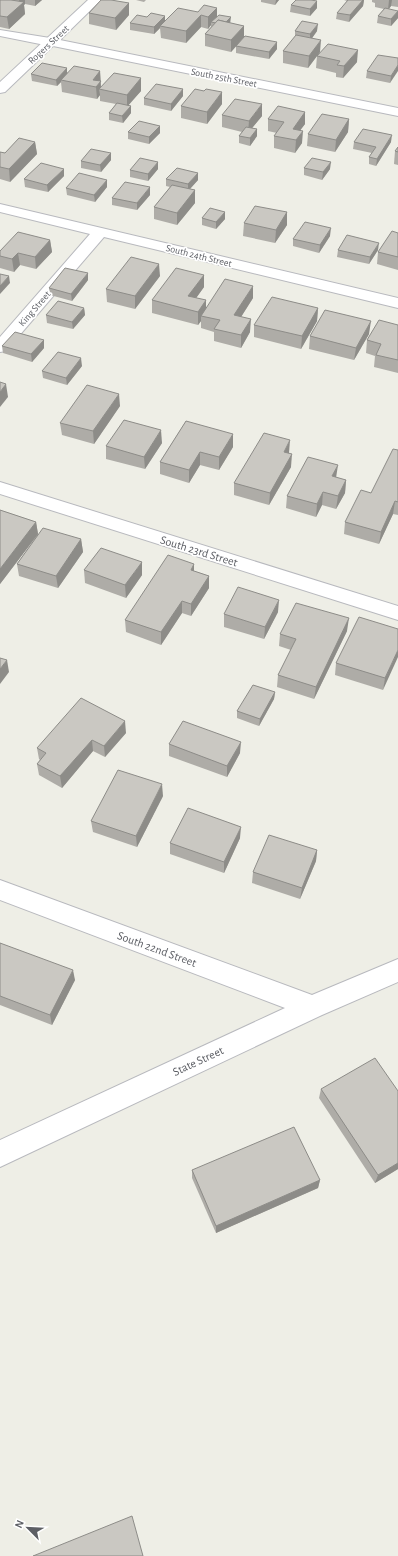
<svg xmlns="http://www.w3.org/2000/svg" width="398" height="1556" viewBox="0 0 398 1556" font-family="'Alegreya Sans',sans-serif">
<style>
.lines{fill:none;stroke-linecap:round;stroke-linejoin:round}
.lane-casing{stroke:#b8b9be;stroke-width:2}
.street-casing{stroke:#b8b9be;stroke-width:2}
.lane{fill:#fff;fill-rule:evenodd}
.street{fill:#fff;fill-rule:evenodd}
.wall{fill:#aeaca7}
.shaded-wall{fill:#8d8c88}
.building{fill:#cac8c2;stroke:#8d8c88}
.labels{text-anchor:middle;stroke-width:3.5;stroke-linejoin:round;paint-order:stroke}
.far-street-label{font-size:10px;fill:#5d5f65;stroke:#fff}
.street-label{font-size:12px;fill:#5d5f65;stroke:#fff}
</style>
<rect width="100%" height="100%" fill="#eeeee6"/>
<g class="lines">
<!-- lane casing -->
<g class="lane-casing">
<path id="lane" d="M0,30L50,38L54,40L56,42L54,44L50,46L0,36Z"/>
</g>
<!-- street casing -->
<g class="street-casing">
<g id="street">
<path d="M88,0H101L60,40L398,108V116L53,46L5,92L0,93V82Z"/>
<path d="M0,204L398,298V308L104,237L6,351L0,352V337L90,234L0,212Z"/>
<path d="M0,482L398,606V620L0,494Z"/>
<path d="M0,880L312,995L398,959V982L322,1015L0,1167V1140L285,1008L0,900Z"/>
</g>
</g>
<!-- lane -->
<use href="#lane" class="lane"/>
<!-- street -->
<use href="#street" class="street"/>
</g>
<!-- wall -->
<g class="wall">
<path d="M0,0H42L35,6L25,4L24,5L25,14L9,29L0,27Z"/>
<path d="M136,0H146L144,2Z"/>
<path d="M261,0H279L275,5L261,2Z"/>
<path d="M344,0H364L363,6L349,22L336,19L337,13L347,1Z"/>
<path d="M372,0H398V7L391,6L389,9L398,18L391,26L377,23L378,16L384,9L375,7V3L372,2Z"/>
<path d="M129,3V15L116,30L89,24V13Z"/>
<path d="M291,5L317,8L310,16L290,12Z"/>
<path d="M217,8V17L230,23L244,26V37L277,49L269,59L236,53V46L241,41L231,52L205,46V34L211,27V25L208,29L201,27L186,43L161,38L160,28L154,34L130,30V23L165,16V21L198,12Z"/>
<path d="M295,31H317L312,38L320,52L308,68L283,63V51L295,37Z"/>
<path d="M317,56L357,62L343,78L336,77V73L316,68Z"/>
<path d="M398,58L390,83L366,78L367,71Z"/>
<path d="M100,71L101,87L141,78V91L128,105L131,106V113L123,123L109,120V113L116,104L100,101V95L97,99L62,92L61,82L57,86L32,81L31,74Z"/>
<path d="M183,96L171,111L144,105V98Z"/>
<path d="M222,104L207,124L181,118V106Z"/>
<path d="M305,112V124L300,130L302,143L295,153L274,148V136L277,133L268,131V119Z"/>
<path d="M222,115L262,116L252,128L257,129V136L250,146L239,143V136L242,132L222,127Z"/>
<path d="M349,119L348,132L335,152L307,146L308,134Z"/>
<path d="M128,132L160,133L149,144L128,139Z"/>
<path d="M35,142L37,154L10,182L0,179V152L5,153Z"/>
<path d="M354,142H391L376,166L369,164V157L372,153L353,149Z"/>
<path d="M398,147V165L394,164L395,151Z"/>
<path d="M111,153V160L101,172L81,168V161Z"/>
<path d="M304,168L330,169L322,180L304,175Z"/>
<path d="M158,169L148,181L130,177V170Z"/>
<path d="M64,176L48,192L25,187L24,179Z"/>
<path d="M166,179L198,180L190,189L195,190V203L177,225L154,219V207L170,187L166,186Z"/>
<path d="M107,187L95,202L67,195L66,188Z"/>
<path d="M150,195L137,210L112,205V198Z"/>
<path d="M287,212V225L275,243L243,236L244,223Z"/>
<path d="M202,218L225,219L216,229L202,225Z"/>
<path d="M398,233V270L377,264L378,252Z"/>
<path d="M330,236L319,253L293,246V239Z"/>
<path d="M50,240L52,252L36,269L20,265L14,272L0,268V251Z"/>
<path d="M338,250H378L369,264L337,257Z"/>
<path d="M204,275V287L196,298L206,307L253,298L241,317L250,332L241,348L214,341V332L201,328V321L198,325L152,313V300Z"/>
<path d="M160,276L135,309L107,302L106,289Z"/>
<path d="M88,280L72,301L50,295L49,288Z"/>
<path d="M84,308L85,315L73,329L47,323L46,315Z"/>
<path d="M318,308L317,321L301,349L254,337V325Z"/>
<path d="M398,325V373L374,367L375,356L366,353L367,340Z"/>
<path d="M369,334L354,360L309,349L310,336Z"/>
<path d="M44,340V348L32,362L3,353L2,346Z"/>
<path d="M82,366L67,385L43,378L42,371Z"/>
<path d="M120,406L94,444L62,435L60,423Z"/>
<path d="M186,421L233,447L219,470L200,465L189,483L160,474V462Z"/>
<path d="M162,443L145,469L106,459V446Z"/>
<path d="M398,450V515L393,514L379,544L344,534L345,522L371,493Z"/>
<path d="M289,453L291,467L269,505L234,495V483Z"/>
<path d="M336,478L346,480L345,493L336,509L322,505L316,517L286,508L287,496Z"/>
<path d="M0,510L36,522L38,534L81,539L83,552L58,588L19,576L17,564L36,537L0,584Z"/>
<path d="M194,564V571L209,576V588L191,616L182,613L161,645L126,632L125,620Z"/>
<path d="M84,570L142,575L126,598L85,583Z"/>
<path d="M278,612L264,639L224,627V614Z"/>
<path d="M398,629L383,690L335,675L336,663Z"/>
<path d="M347,631L314,699L277,687L278,675L291,650L279,646L280,634Z"/>
<path d="M275,692L274,699L259,726L237,718V711Z"/>
<path d="M126,733L105,757L93,751L62,788L39,775L37,764L40,760L39,759L37,748Z"/>
<path d="M169,744L240,753L227,777L169,756Z"/>
<path d="M163,796L137,847L93,832L91,821Z"/>
<path d="M240,838L224,873L170,854V843Z"/>
<path d="M317,850L316,861L300,899L252,883L253,872Z"/>
<path d="M0,943L75,980L52,1025L0,1005Z"/>
<path d="M321,1089L398,1091V1169L375,1183L319,1098Z"/>
<path d="M192,1170L320,1180L318,1188L216,1233L192,1178Z"/>
</g>
<!-- shaded-wall -->
<g class="shaded-wall">
<path d="M19,0H25V4L24,5L25,14L9,29L7,17L19,6Z"/>
<path d="M35,0H42L35,6Z"/>
<path d="M276,0H279L275,5Z"/>
<path d="M363,0H364L363,6L349,22L350,15Z"/>
<path d="M389,0H392L391,6L388,10Z"/>
<path d="M317,1V8L310,16V9Z"/>
<path d="M129,3V15L116,30L115,18Z"/>
<path d="M217,8V20L211,22V25L208,29V17Z"/>
<path d="M398,11V18L391,26V19Z"/>
<path d="M201,15V27L186,43V31Z"/>
<path d="M165,16V23L160,26V28L154,34V27Z"/>
<path d="M231,17L230,24L223,25Z"/>
<path d="M318,24L317,31L310,41V34Z"/>
<path d="M244,26V37L231,52V40Z"/>
<path d="M321,40L320,52L308,68L309,56Z"/>
<path d="M277,42V49L269,59V52Z"/>
<path d="M358,50L357,62L343,78L344,66Z"/>
<path d="M398,65V71L390,83L391,76Z"/>
<path d="M67,68V75L61,80V82L57,86L56,80Z"/>
<path d="M100,71L101,89H99L100,95L97,99L96,87L93,80Z"/>
<path d="M141,78V91L127,107V95Z"/>
<path d="M183,89V96L171,111V104Z"/>
<path d="M222,92V104L207,124V112Z"/>
<path d="M262,104V116L248,133L249,121Z"/>
<path d="M131,106V113L123,123L122,116Z"/>
<path d="M305,112V124L293,140V129Z"/>
<path d="M349,119L348,132L335,152L336,140Z"/>
<path d="M160,126V133L149,144V137Z"/>
<path d="M257,129V136L250,146V138Z"/>
<path d="M303,131L302,143L295,153L296,140Z"/>
<path d="M392,135L391,142L376,166L377,159Z"/>
<path d="M35,142L37,154L10,182L9,169Z"/>
<path d="M111,153V160L101,172L100,165Z"/>
<path d="M158,162V169L148,181V174Z"/>
<path d="M331,162L330,169L322,180L323,172Z"/>
<path d="M64,169V176L48,192L47,185Z"/>
<path d="M198,173V180L188,191V184Z"/>
<path d="M107,180V187L95,202L94,195Z"/>
<path d="M150,187V195L137,210V203Z"/>
<path d="M195,190V203L177,225V213Z"/>
<path d="M225,212V219L216,229V222Z"/>
<path d="M287,212V225L275,243L276,230Z"/>
<path d="M331,228L330,236L319,253L320,245Z"/>
<path d="M50,240L52,252L36,269L35,257Z"/>
<path d="M379,243L378,250L369,264L370,257Z"/>
<path d="M18,253L20,265L14,272L12,259Z"/>
<path d="M159,264L160,276L135,309V296Z"/>
<path d="M88,273V280L72,301L71,294Z"/>
<path d="M204,275V287L189,308L188,296Z"/>
<path d="M9,276L10,283L0,294V286Z"/>
<path d="M253,286V298L234,328V315Z"/>
<path d="M206,300V313L201,316V321L198,325V312Z"/>
<path d="M84,308L85,315L73,329L72,322Z"/>
<path d="M318,308L317,321L301,349L302,336Z"/>
<path d="M251,319L250,332L241,348V335Z"/>
<path d="M371,321L369,334L354,360L356,348Z"/>
<path d="M44,340V348L32,362L31,354Z"/>
<path d="M81,358L82,366L67,385L66,378Z"/>
<path d="M6,384L8,397L0,407V392Z"/>
<path d="M119,394L120,406L94,444L93,431Z"/>
<path d="M161,430L162,443L145,469L144,457Z"/>
<path d="M233,434V447L219,470V457Z"/>
<path d="M290,440L289,453L283,464L284,452Z"/>
<path d="M200,452V465L189,483V470Z"/>
<path d="M292,454L291,467L269,505L270,493Z"/>
<path d="M338,465L336,478L332,476Z"/>
<path d="M346,480L345,493L336,509L338,496Z"/>
<path d="M323,492L322,505L316,517L317,504Z"/>
<path d="M395,501L393,514L379,544L381,532Z"/>
<path d="M36,522L38,534L0,584V569Z"/>
<path d="M81,539L83,552L58,588L56,576Z"/>
<path d="M142,562V575L126,598L125,585Z"/>
<path d="M194,564V576L191,570Z"/>
<path d="M209,576V588L191,616V604Z"/>
<path d="M279,600L278,612L264,639L265,627Z"/>
<path d="M182,601V613L161,645V632Z"/>
<path d="M349,618L347,631L314,699L316,687Z"/>
<path d="M398,650V657L383,690L385,678Z"/>
<path d="M7,660L9,672L0,684V669Z"/>
<path d="M275,692L274,699L259,726L260,719Z"/>
<path d="M125,721L126,733L105,757L104,746Z"/>
<path d="M92,740L93,751L62,788L60,776Z"/>
<path d="M241,742L240,753L227,777V766Z"/>
<path d="M162,784L163,796L137,847L136,836Z"/>
<path d="M241,827L240,838L224,873V862Z"/>
<path d="M317,850L316,861L300,899L302,888Z"/>
<path d="M73,970L75,980L52,1025L50,1015Z"/>
<path d="M398,1163V1169L375,1183L378,1175Z"/>
<path d="M320,1180L318,1188L216,1233V1226Z"/>
</g>
<!-- building -->
<g class="building">
<path d="M0,0H11L24,2L7,17L0,16Z"/>
<path d="M101,0H111L129,3L115,18L89,13Z"/>
<path d="M296,0H311L317,1L310,9L291,5Z"/>
<path d="M348,0H363L350,15L337,13Z"/>
<path d="M204,5L217,8L208,17L201,15L186,31L160,26L178,8L198,12Z"/>
<path d="M385,8L398,11L391,19L378,16Z"/>
<path d="M151,13L165,16L154,27L130,23L137,15L147,17Z"/>
<path d="M219,15L231,17L226,22L218,20L216,23L211,22Z"/>
<path d="M218,20L244,26L231,40L205,34Z"/>
<path d="M302,21L318,24L310,34L295,31Z"/>
<path d="M296,35L321,40L309,56L283,51Z"/>
<path d="M245,36L277,42L269,52L236,46Z"/>
<path d="M328,44L358,50L344,66L337,65L340,61L317,56Z"/>
<path d="M378,55L398,58V65L391,76L367,71Z"/>
<path d="M42,63L67,68L56,80L31,74Z"/>
<path d="M74,66L100,71L93,80L101,81L96,87L61,80Z"/>
<path d="M114,73L141,78L127,95L99,89Z"/>
<path d="M156,84L183,89L171,104L144,98Z"/>
<path d="M195,89L204,91L206,89L222,92L207,112L181,106Z"/>
<path d="M235,99L262,104L249,121L222,115Z"/>
<path d="M117,103L131,106L122,116L109,113Z"/>
<path d="M278,106L305,112L293,129L303,131L296,140L274,136L284,122L268,119Z"/>
<path d="M322,114L349,119L336,140L308,134Z"/>
<path d="M139,121L160,126L149,137L128,132Z"/>
<path d="M246,127L257,129L250,138L239,136Z"/>
<path d="M363,129L392,135L377,159L369,157L376,147L354,142Z"/>
<path d="M19,138L35,142L9,169L0,167V152L5,153Z"/>
<path d="M398,147V152L395,151Z"/>
<path d="M91,149L111,153L100,165L81,161Z"/>
<path d="M140,158L158,162L148,174L130,170Z"/>
<path d="M312,158L331,162L323,172L304,168Z"/>
<path d="M41,163L64,169L47,185L24,179Z"/>
<path d="M177,168L198,173L188,184L166,179Z"/>
<path d="M79,173L107,180L94,195L66,188Z"/>
<path d="M125,182L150,187L137,203L112,198Z"/>
<path d="M172,185L195,190L177,213L154,207Z"/>
<path d="M255,206L287,212L276,230L244,223Z"/>
<path d="M210,208L225,212L216,222L202,218Z"/>
<path d="M305,222L331,228L320,245L293,239Z"/>
<path d="M392,231L398,233V257L378,252Z"/>
<path d="M18,232L50,240L35,257L18,253L12,259L0,256V251Z"/>
<path d="M347,235L379,243L370,257L338,250Z"/>
<path d="M131,257L159,264L135,296L106,289Z"/>
<path d="M65,268L88,273L71,294L49,288Z"/>
<path d="M176,268L204,275L188,296L206,300L198,312L152,300Z"/>
<path d="M0,274L9,276L0,286Z"/>
<path d="M225,279L253,286L234,315L251,319L241,335L214,329L220,320L201,316Z"/>
<path d="M272,297L318,308L302,336L254,325Z"/>
<path d="M58,301L84,308L72,322L46,315Z"/>
<path d="M325,310L371,321L356,348L310,336Z"/>
<path d="M379,320L398,325V360L376,355L381,344L367,340Z"/>
<path d="M15,332L44,340L31,354L2,346Z"/>
<path d="M58,352L81,358L66,378L42,371Z"/>
<path d="M0,382L6,384L0,392Z"/>
<path d="M87,385L119,394L93,431L60,423Z"/>
<path d="M124,420L161,430L144,457L106,446Z"/>
<path d="M186,421L233,434L219,457L200,452L189,470L160,462Z"/>
<path d="M264,433L290,440L284,452L292,454L270,493L234,483Z"/>
<path d="M393,449L398,450V502L395,501L381,532L345,522L361,490L371,493Z"/>
<path d="M308,457L338,465L332,476L346,480L338,496L323,492L317,504L287,496Z"/>
<path d="M0,510L36,522L0,569Z"/>
<path d="M43,528L81,539L56,576L17,564Z"/>
<path d="M101,548L142,562L125,585L84,570Z"/>
<path d="M168,555L194,564L191,570L209,576L191,604L182,601L161,632L125,620Z"/>
<path d="M238,587L279,600L265,627L224,614Z"/>
<path d="M296,603L349,618L316,687L278,675L296,639L280,634Z"/>
<path d="M359,617L398,629V650L385,678L336,663Z"/>
<path d="M0,658L7,660L0,669Z"/>
<path d="M253,685L275,692L260,719L237,711Z"/>
<path d="M81,698L125,721L104,746L92,740L60,776L37,764L46,753L37,748Z"/>
<path d="M183,721L241,742L227,766L169,744Z"/>
<path d="M118,770L162,784L136,836L91,821Z"/>
<path d="M188,808L241,827L224,862L170,843Z"/>
<path d="M269,835L317,850L302,888L253,872Z"/>
<path d="M0,943L73,970L50,1015L0,996Z"/>
<path d="M375,1058L398,1091V1163L378,1175L321,1089Z"/>
<path d="M294,1127L320,1180L216,1226L192,1170Z"/>
<path d="M132,1516L143,1556H33Z"/>
</g>
<g class="labels">
<!-- far-street labels -->
<g class="far-street-label">
<text transform="translate(48 44) rotate(-43)" y="4">Rogers Street</text>
<text transform="translate(224 77) rotate(11)" y="4">South 25th Street</text>
<text transform="translate(199 255) rotate(14)" y="4">South 24th Street</text>
<text transform="translate(34 308) rotate(-49)" y="4">King Street</text>
</g>
<!-- street labels -->
<g class="street-label">
<text transform="translate(199 551) rotate(17)" y="4">South 23rd Street</text>
<text transform="translate(157 949) rotate(20)" y="4">South 22nd Street</text>
<text transform="translate(198 1061) rotate(-25)" y="4">State Street</text>
</g>
</g>
<!-- north arrow -->
<g transform="translate(28 1528) rotate(294)" stroke="#ffffff" stroke-width="3" paint-order="stroke">
<path d="M0-3L7 15L0 10L-7 15Z" fill="#5d5f65"/>
<text y="-6" font-size="11" font-weight="bold" text-anchor="middle" fill="#5d5f65">N</text>
</g>
</svg>
